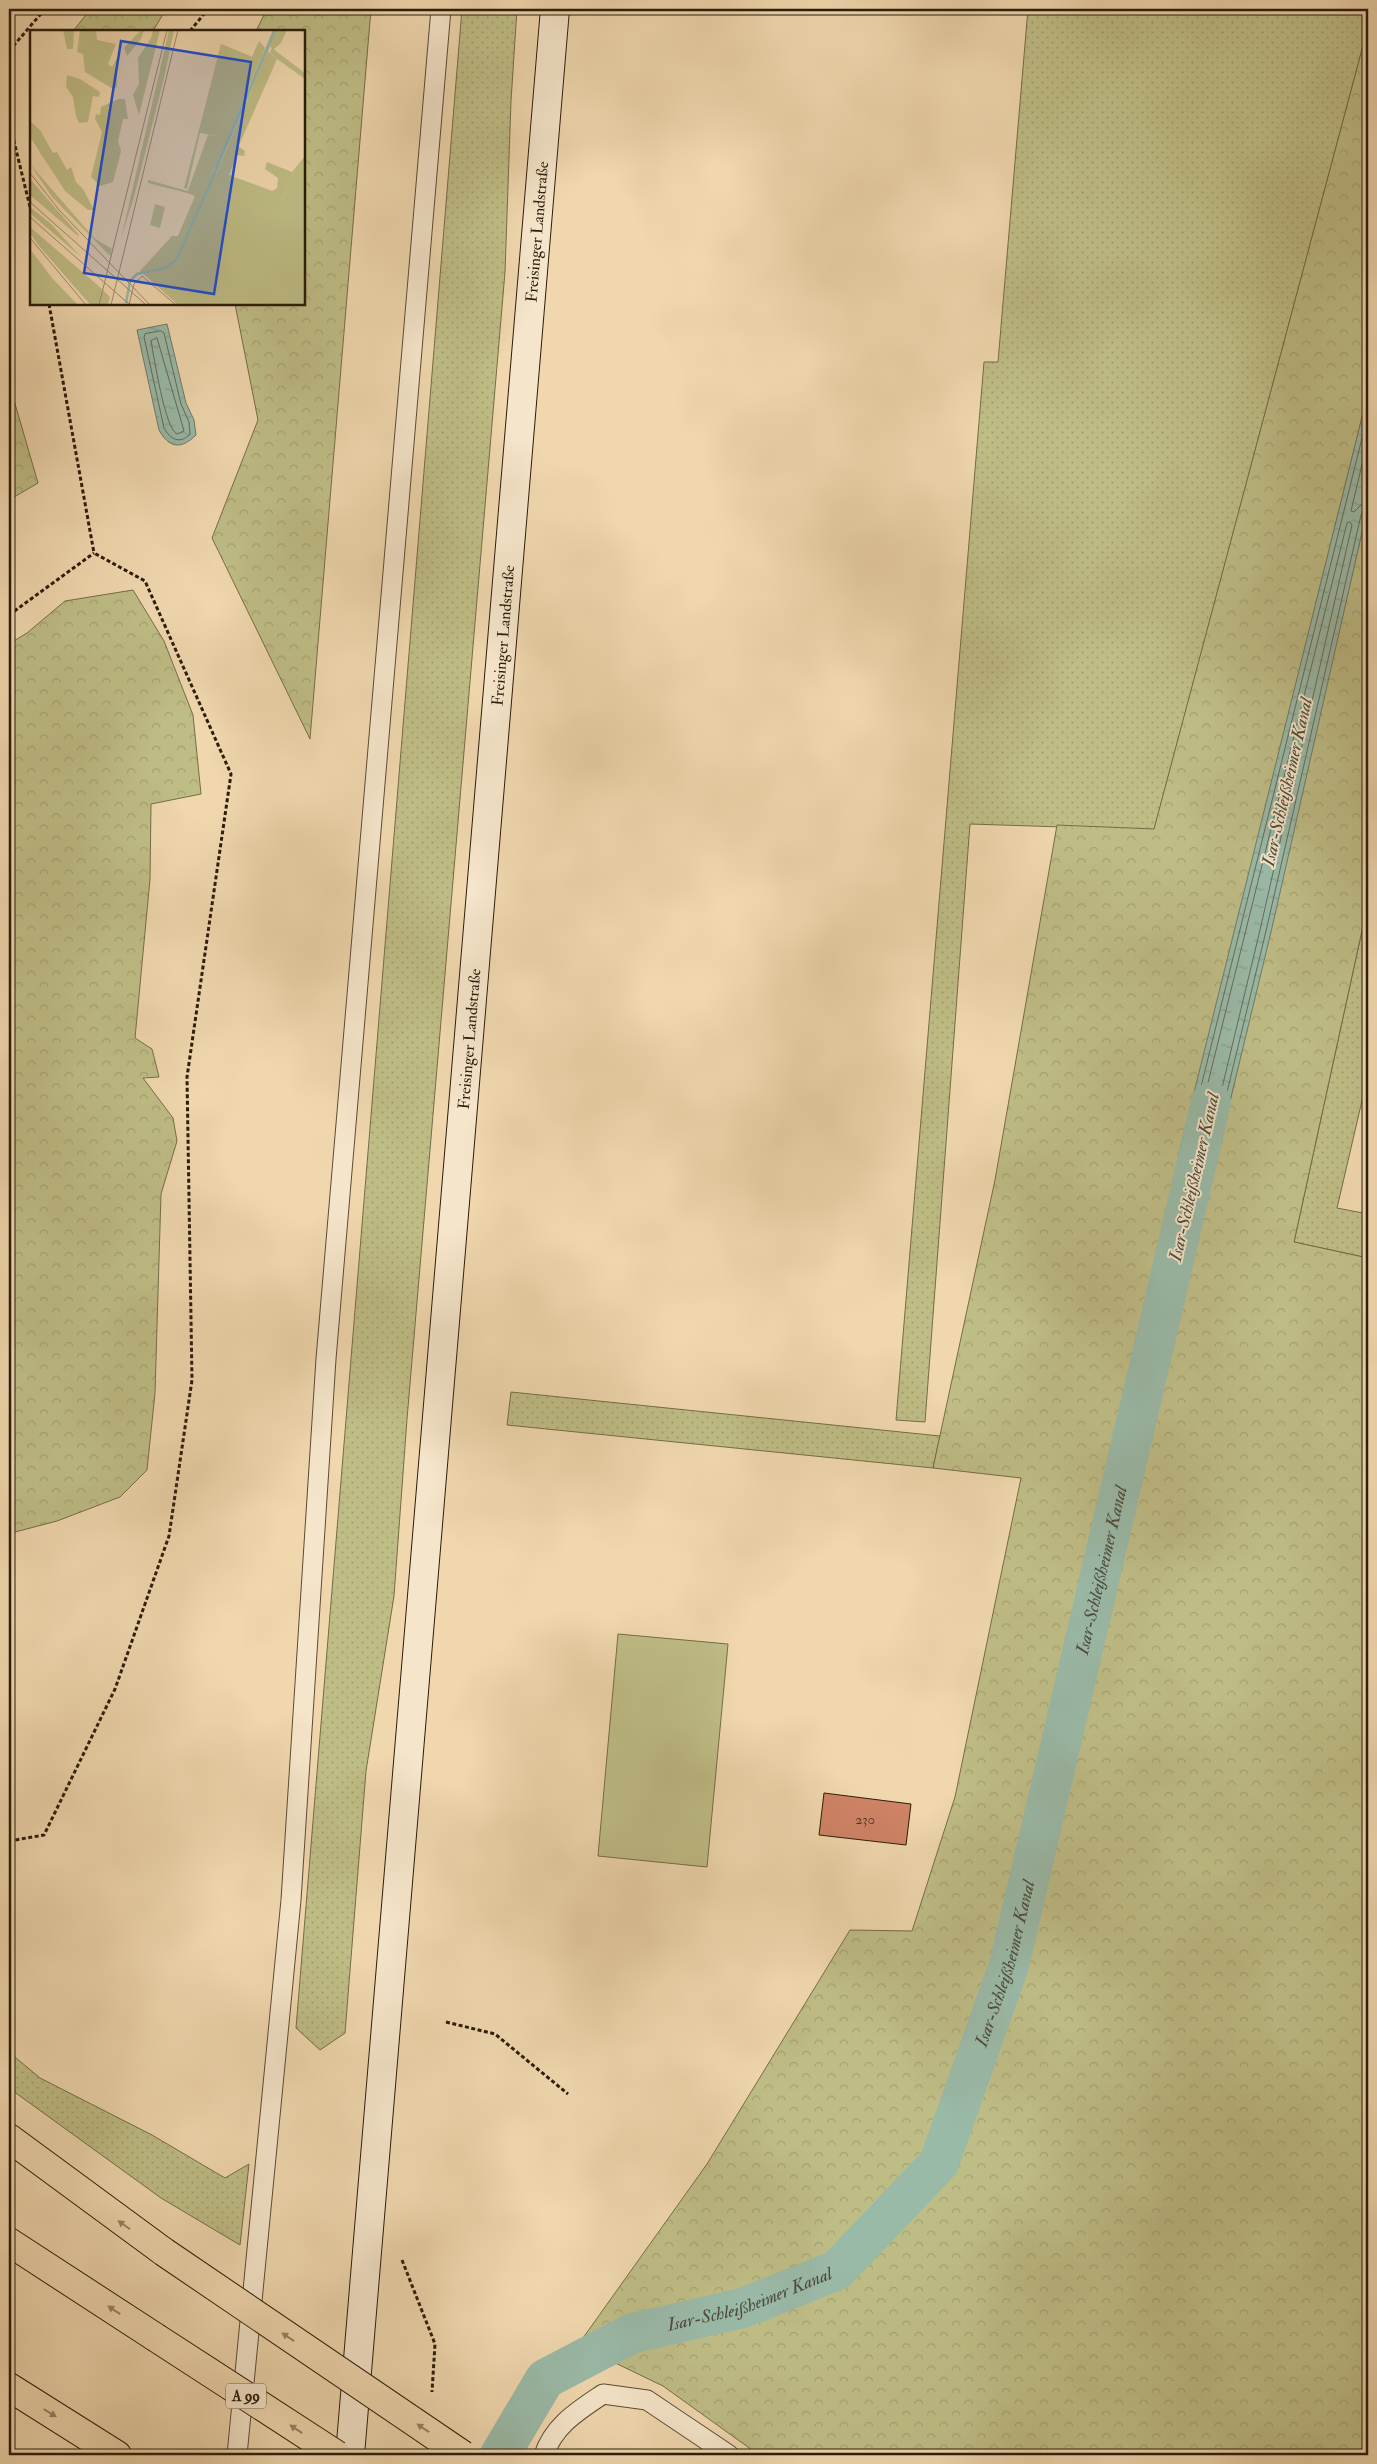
<svg xmlns="http://www.w3.org/2000/svg" width="1377" height="2464" viewBox="0 0 1377 2464" font-family="'IM FELL Double Pica',serif">
<style>
.grass{fill:url(#grass-dots);stroke:#756c48}
.forest{fill:url(#forest-crowns);stroke:#756c48}
.pitch{fill:#bfbd86;stroke:#756c48}
.water{fill:url(#water-ripples);stroke:#6e7b69}
.lines{fill:none;stroke-linecap:round;stroke-linejoin:round}
.shore{stroke:#626b5a;stroke-width:1}
.canal{stroke:#9abaa8;stroke-width:40}
.building{fill:#cf8366;stroke:#2b1c0b}
.service-casing{stroke:#5c4b34;stroke-width:21}
.secondary-casing{stroke:#2b1c0b;stroke-width:30}
.motorway-casing{stroke:#2b1c0b;stroke-width:30}
.path{stroke:#2b1c0b;stroke-width:3;stroke-dasharray:4 2.5;stroke-linecap:butt}
.service{stroke:#f5e5ca;stroke-width:19}
.secondary{stroke:#f5e5ca;stroke-width:28}
.motorway{stroke:#f0d7ae;stroke-width:28}
.motorway-bridge-casing{stroke:#2b1c0b;stroke-width:30;stroke-linecap:butt}
.motorway-bridge{stroke:#f0d7ae;stroke-width:28}
.oneway{fill:#978365}
.labels{text-anchor:middle;stroke-width:4;stroke-linejoin:round;paint-order:stroke}
.number-label{font-size:14px;fill:#543622}
.shield{fill:#f5e5ca;stroke:#685844;stroke-width:1}
.shield-label{font-size:15px;font-weight:bold;fill:#2b1c0b}
.street-label{font-size:16px;fill:#2b1c0b;stroke:#f5e5ca}
.water-label{font-size:18px;font-style:italic;fill:#4c4b3a;stroke:#f5e5ca}
.inset-river{fill:none;stroke:#9abaa8;stroke-width:2.5}
.inset-road{fill:none;stroke:#a18c6d;stroke-width:1}
.view{fill:#1d4ed8;fill-opacity:0.15;stroke:#1d4ed8;stroke-width:2.5}
.inset-edge{fill:none;stroke:#2b1c0b;stroke-width:2.5}
</style>
<defs>
<pattern id="grass-dots" width="8" height="8" patternUnits="userSpaceOnUse" patternTransform="scale(1.25)"><rect width="8" height="8" fill="#bfbd86"/><path d="M2 2h.1M6 6h.1" fill="none" stroke="#a4a272" stroke-width="1.8" stroke-linecap="round"/></pattern>
<pattern id="forest-crowns" width="20" height="18" patternUnits="userSpaceOnUse" patternTransform="scale(1.25)"><rect width="20" height="18" fill="#bfbd86"/><path d="M2 6a3 3 0 1 1 6 0M12 15a3 3 0 1 1 6 0" fill="none" stroke="#a4a272"/></pattern>
<pattern id="water-ripples" width="26" height="14" patternUnits="userSpaceOnUse" patternTransform="scale(1.25)"><rect width="26" height="14" fill="#9abaa8"/><path d="M2 4q2-2 4 0t4 0M15 11q2-2 4 0t4 0" fill="none" stroke="#859f8f"/></pattern>
</defs>
<rect width="100%" height="100%" fill="#f0d7ae"/>
<filter id="stains"><feTurbulence type="fractalNoise" baseFrequency=".004" numOctaves="4"/><feColorMatrix values="0 0 0 0 .2 0 0 0 0 .09 0 0 0 0 .02 0 0 0 .5 -.17"/></filter>
<radialGradient id="worn" r=".72"><stop offset=".6" stop-color="#630" stop-opacity="0"/><stop offset="1" stop-color="#630" stop-opacity=".3"/></radialGradient>
<!-- grass -->
<g class="grass">
<path d="M462,9H517L511,101L505,272L407,1419L394,1596L366,1771L345,2033L320,2050L296,2028Z"/>
<path d="M1028,9H1368V27L1154,830L970,824L925,1422L896,1420L984,362H998Z"/>
<path d="M1368,903V1075L1337,1208L1368,1214V1258L1294,1242Z"/>
<path d="M511,1392L940,1436L933,1468L507,1425Z"/>
<path d="M9,2052L40,2078L152,2135L225,2178L249,2164L240,2245L161,2198L9,2088Z"/>
</g>
<!-- forest -->
<g class="forest">
<path d="M91,9H166L153,31H73Z"/>
<path d="M267,9H371L310,739L212,538L258,420L235,304H304V31H256Z"/>
<path d="M1368,27V393L1165,1215L1202,1222L1368,506V903L1294,1242L1368,1258V2455H759L663,2386L578,2345L707,2164L850,1930L912,1931L955,1797L1021,1478L933,1468L995,1180L1057,825L1154,829Z"/>
<path d="M9,383L38,483L9,500Z"/>
<path d="M133,590L164,641L193,715L201,794L151,804L150,879L135,1038L152,1049L159,1077L143,1078L173,1118L177,1141L161,1194L155,1393L147,1470L120,1497L57,1521L15,1532L9,1530V644L27,633L65,601Z"/>
</g>
<!-- pitch -->
<path class="pitch" d="M618,1634L728,1644L707,1867L598,1856Z"/>
<!-- water -->
<g class="water">
<path d="M167,324L186,403L194,420L196,435C181,450 169,448 159,430L137,330Z"/>
<path d="M1368,393V506L1271,932L1216,1159L1180,1149Z"/>
</g>
<g class="lines">
<!-- shore -->
<g class="shore">
<path d="M161,331L164,333L181,404L189,422L190,434C180,445 170,439 164,428L144,337L145,334Z"/>
<path d="M157,338L184,431L177,434C165,429 154,357 151,341Z"/>
<path d="M1368,414L1187,1143L1188,1146L1210,1152L1213,1150L1266,931L1361,515L1363,511L1368,510"/>
<path d="M1368,439L1351,511L1354,512L1361,505L1368,503"/>
<path d="M1350,522L1352,525L1260,930L1209,1142L1205,1144L1195,1142L1194,1139L1347,523Z"/>
</g>
<!-- canal -->
<path class="canal" id="s1" d="M500,2455L545,2379L633,2333L743,2308L837,2270L939,2163L1009,1965L1211,1102"/>
</g>
<!-- building -->
<path class="building" d="M824,1793L911,1804L906,1845L819,1835Z"/>
<g class="lines">
<!-- service casing -->
<g class="service-casing">
<g id="service">
<path d="M237,2455L291,1900L326,1359L441,9"/>
<path d="M544,2455C554,2425 578,2411 603,2394L647,2400L729,2455"/>
</g>
</g>
<!-- secondary casing -->
<g class="secondary-casing">
<g id="secondary">
<path id="s2" d="M350,2455L555,9"/>
</g>
</g>
<!-- motorway casing -->
<g class="motorway-casing">
<g id="motorway">
<path d="M9,2138L164,2252"/>
<path d="M9,2242L155,2337"/>
<path d="M9,2387L117,2455"/>
</g>
</g>
<!-- path -->
<g class="path">
<path d="M190,31L208,9"/>
<path d="M9,51L45,9"/>
<path d="M9,121L31,211"/>
<path d="M49,304L94,553"/>
<path d="M9,615L94,553"/>
<path d="M9,1841L44,1835L115,1689L169,1536L192,1380L187,1077L231,774L145,581L94,553"/>
<path d="M446,2022L495,2034L568,2094"/>
<path d="M402,2260L435,2344L432,2392"/>
</g>
<!-- service -->
<use href="#service" class="service"/>
<!-- secondary -->
<use href="#secondary" class="secondary"/>
<!-- motorway -->
<use href="#motorway" class="motorway"/>
<!-- motorway-bridge casing -->
<g class="motorway-bridge-casing">
<g id="motorway-bridge">
<path d="M164,2252L463,2455"/>
<path d="M155,2337L337,2455"/>
</g>
</g>
<!-- motorway-bridge -->
<use href="#motorway-bridge" class="motorway-bridge"/>
</g>
<!-- one-way arrows -->
<defs><path id="oneway-solid" d="M-6-.8H1V-3.2L6.5 0L1 3.2V.8H-6Z" transform="scale(1.25)"/></defs>
<g class="oneway">
<use href="#oneway-solid" transform="translate(124 2225) rotate(-145)"/>
<use href="#oneway-solid" transform="translate(114 2310) rotate(-147)"/>
<use href="#oneway-solid" transform="translate(288 2337) rotate(-146)"/>
<use href="#oneway-solid" transform="translate(50 2413) rotate(32)"/>
<use href="#oneway-solid" transform="translate(423 2428) rotate(-146)"/>
<use href="#oneway-solid" transform="translate(296 2429) rotate(-147)"/>
</g>
<g class="labels">
<!-- number labels -->
<g class="number-label">
<text x="865" y="1824">230</text>
</g>
<!-- shield labels -->
<rect class="shield" x="226" y="2383.5" width="40" height="25" rx="4"/>
<g class="shield-label">
<text x="246" y="2401">A 99</text>
</g>
<!-- street labels -->
<g class="street-label">
<text dy="6" stroke="none"><textPath href="#s2" startOffset="2231">Freisinger Landstraße</textPath></text>
<text dy="6" stroke="none"><textPath href="#s2" startOffset="1826">Freisinger Landstraße</textPath></text>
<text dy="6" stroke="none"><textPath href="#s2" startOffset="1421">Freisinger Landstraße</textPath></text>
</g>
<!-- water labels -->
<g class="water-label">
<text transform="translate(1287 782) rotate(-77)" y="6">Isar-Schleißheimer Kanal</text>
<text transform="translate(1194 1177) rotate(-77)" y="6">Isar-Schleißheimer Kanal</text>
<text dy="6" stroke="none"><textPath href="#s1" startOffset="1165">Isar-Schleißheimer Kanal</textPath></text>
<text dy="6" stroke="none"><textPath href="#s1" startOffset="760">Isar-Schleißheimer Kanal</textPath></text>
<text dy="6" stroke="none"><textPath href="#s1" startOffset="309">Isar-Schleißheimer Kanal</textPath></text>
</g>
</g>
<!-- overview -->
<g transform="translate(30 30)">
<rect width="275" height="275" fill="#f0d7ae"/>
<path d="M139,0H144L135,44L104,167L91,209ZM191,14L223,27L187,106L170,103L157,159L154,158ZM242,18L275,43V49L247,29L240,22ZM207,115L215,121L214,126L207,125L199,145L242,161L247,158L248,148L235,139L237,132L262,142L275,126V134L264,142L253,170L194,147ZM0,134L64,208L82,219L80,226L22,167ZM0,149L49,205L48,206L0,165ZM118,150L158,161L157,163L118,153ZM0,177L21,194L51,227L0,183ZM0,197L71,258L80,267L78,275H61L57,271L9,216L0,203Z" fill="#bfbd86"/>
<path d="M33,0H44L43,19H37ZM50,0H66L67,10L86,14L78,34L82,37L87,28V57L83,59L55,42L53,24L47,22ZM111,0H114L111,9L97,26L94,18ZM123,0H130L109,85L103,65L109,54L108,28L121,8ZM247,0H257L251,13L243,20L240,16ZM229,11L235,18L183,143L186,144L238,21L247,29L195,147L253,170L264,142L275,134V275H148L110,241L142,206H148L165,166L157,163L178,105L187,106ZM37,45L50,49L70,62L69,67L63,66L58,92L49,93L46,86L43,67L36,57ZM88,69H95L98,89H93L88,111L91,121L83,152L70,156L61,147L72,102L65,89L66,84L70,85L71,77ZM0,91L10,100L23,123L27,122L37,140L41,137L46,152L53,159L64,180H58L35,161L0,107Z" fill="#bfbd86"/>
<path d="M0,219L23,249L48,275H0Z" fill="#bfbd86"/>
<path d="M125,174L135,177L130,198L120,195Z" fill="#bfbd86"/>
<path d="M243,0H247L188,138L185,137Z" fill="#9abaa8"/>
<path class="inset-river" d="M96,273L100,251L107,244L136,238L147,229L189,133"/>
<path class="inset-road" d="M0,143L30,181L120,275M0,172L115,274M0,187L100,275M0,208L56,275M69,275L137,0M81,275L148,0M99,275L104,254L112,246L146,275"/>
<path class="view" d="M91,11L221,32L184,264L54,243Z"/>
<rect width="275" height="275" class="inset-edge"/>
</g>
<!-- margin -->
<rect width="1377" height="2464" fill="none" stroke="#f0d7ae" stroke-width="30"/>
<rect x="10" y="10" width="1357" height="2444" fill="none" stroke="#2b1c0b" stroke-width="2.5"/>
<rect x="15" y="15" width="1347" height="2434" fill="none" stroke="#2b1c0b"/>
<rect width="100%" height="100%" filter="url(#stains)"/>
<rect width="100%" height="100%" fill="url(#worn)"/>
</svg>
